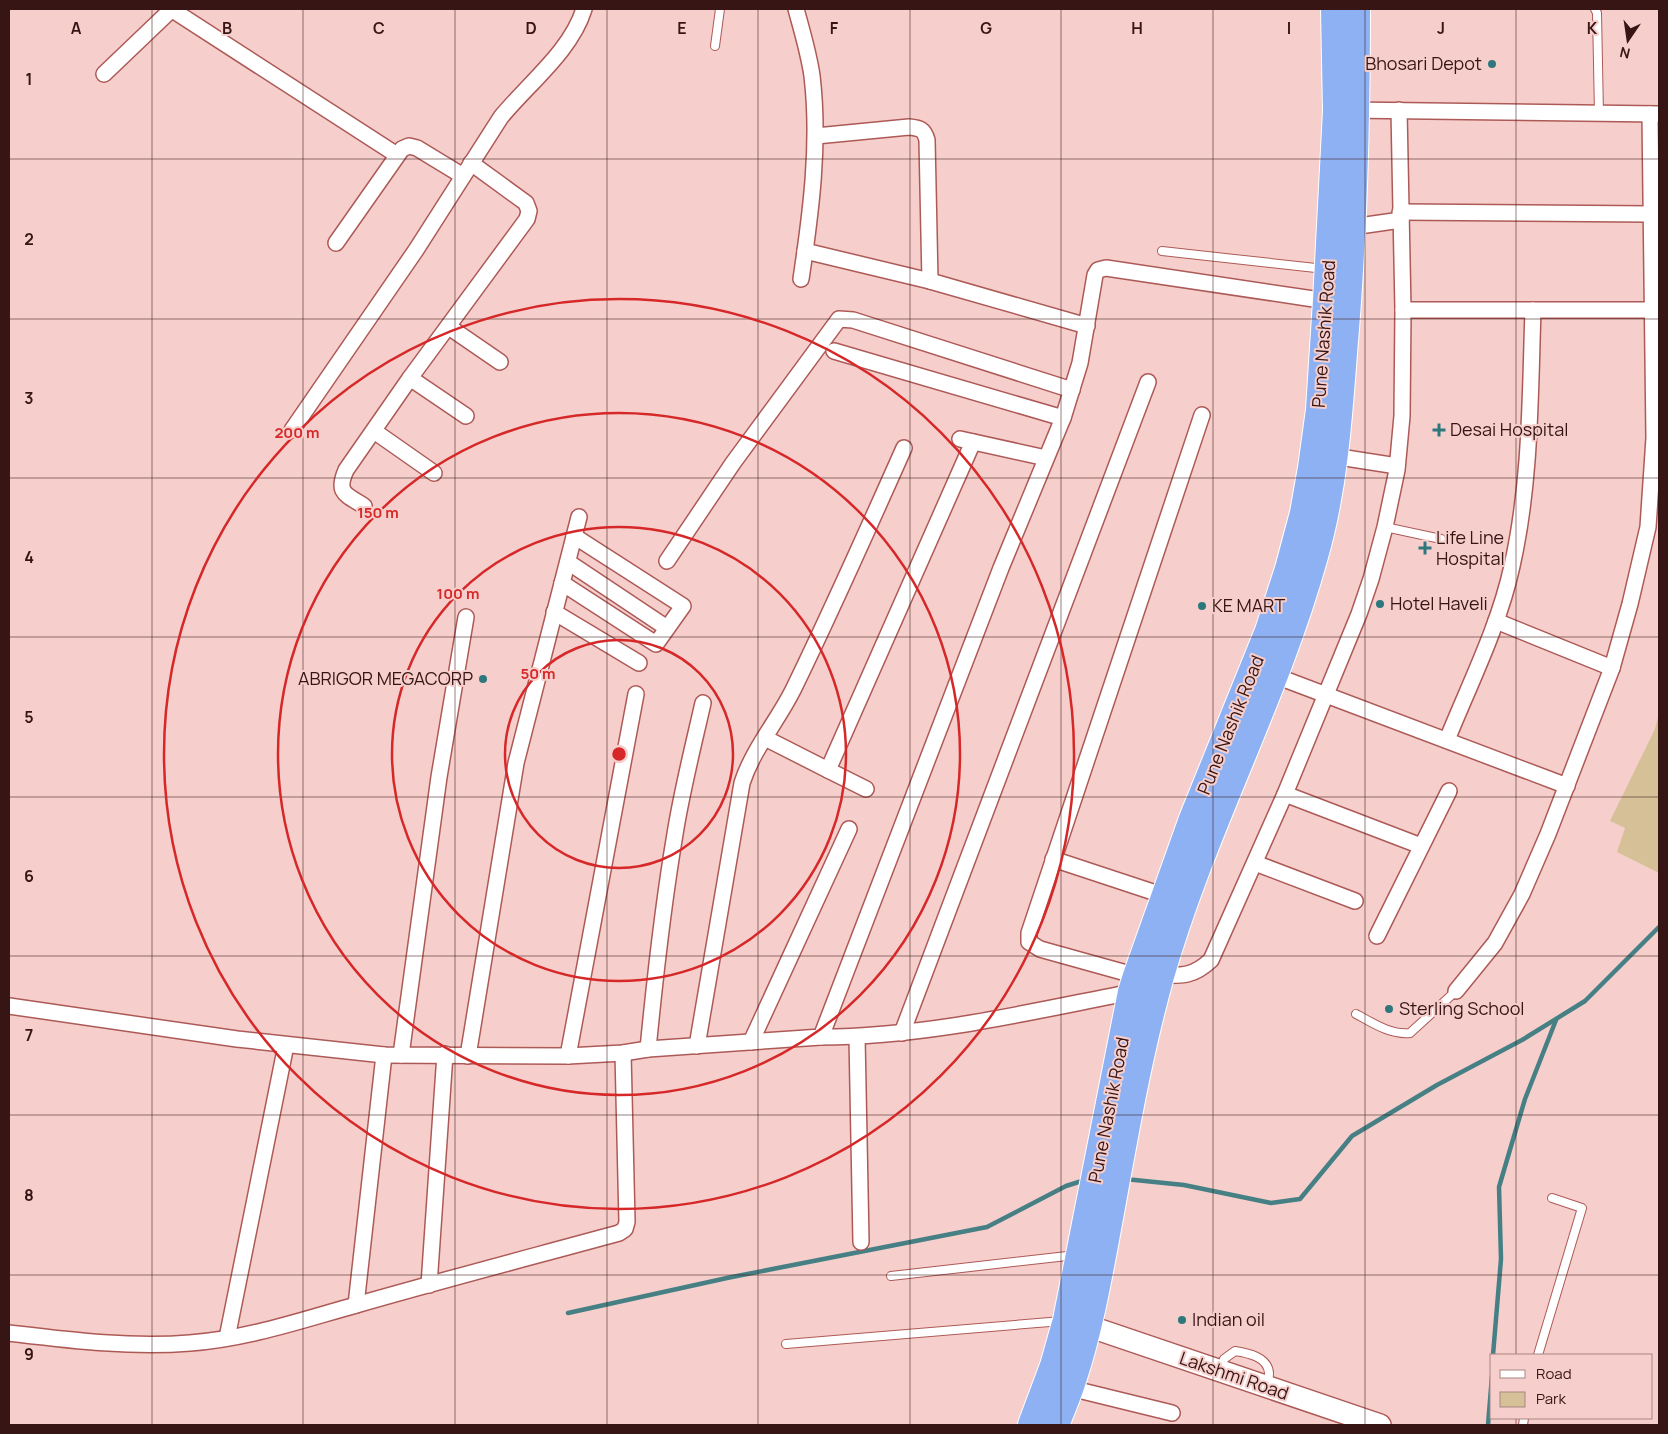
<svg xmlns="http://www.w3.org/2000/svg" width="1668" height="1434" viewBox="0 0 1668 1434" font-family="Manrope,sans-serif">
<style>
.green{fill:#d6c098}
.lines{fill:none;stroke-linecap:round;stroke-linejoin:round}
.stream{stroke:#468085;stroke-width:4.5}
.lane-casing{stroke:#ad5a57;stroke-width:10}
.street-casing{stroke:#ad5a57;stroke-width:18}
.secondary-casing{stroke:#ad5a57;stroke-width:24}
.highway-casing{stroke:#fff;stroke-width:30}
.lane{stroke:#fff;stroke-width:8}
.street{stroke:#fff;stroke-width:15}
.secondary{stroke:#fff;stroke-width:21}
.highway{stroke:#8eb1f3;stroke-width:28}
.grid{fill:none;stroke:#361514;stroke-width:1;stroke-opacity:0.55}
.ring{fill:none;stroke:#d62828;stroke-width:2.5}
.poi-dot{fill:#2d777d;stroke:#f6cfcc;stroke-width:2}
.labels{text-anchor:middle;stroke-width:4;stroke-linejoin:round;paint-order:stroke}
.poi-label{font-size:18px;fill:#361514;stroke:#f6cfcc;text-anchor:start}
.street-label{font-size:18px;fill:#361514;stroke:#f6cfcc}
.grid-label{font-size:16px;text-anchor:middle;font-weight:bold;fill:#361514;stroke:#f6cfcc;stroke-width:4;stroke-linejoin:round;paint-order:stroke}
.centre{fill:#d62828;stroke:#f6cfcc;stroke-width:2.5}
.ring-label{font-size:15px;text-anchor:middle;font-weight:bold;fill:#d62828;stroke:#f6cfcc;stroke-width:4;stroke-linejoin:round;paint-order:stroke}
</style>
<rect width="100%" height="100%" fill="#f6cfcc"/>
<!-- green -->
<path class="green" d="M1659,713V873L1617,852L1625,828L1610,821L1655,729Z"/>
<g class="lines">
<!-- stream -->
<g class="stream">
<path d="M1125,1179L1184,1185L1271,1203L1300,1199L1352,1136L1437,1085L1522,1040L1585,1001L1659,927"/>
<path d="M568,1313L727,1278L987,1227L1066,1186L1085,1180"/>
<path d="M1493,1355L1501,1259L1499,1187L1525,1099L1556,1020"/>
<path d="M1488,1425L1492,1376"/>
</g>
<!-- lane casing -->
<g class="lane-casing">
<g id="lane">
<path d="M1595,9L1597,13L1599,114"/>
<path d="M715,46L720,9"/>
<path d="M1162,251L1325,269"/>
<path d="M1385,527L1441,539"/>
<path d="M1356,1014C1373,1023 1390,1035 1410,1033L1456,991"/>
<path d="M891,1276L1076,1255"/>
<path d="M786,1344L1062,1321"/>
<path d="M1538,1355L1582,1208L1552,1198"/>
<path d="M1220,1370L1224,1359L1235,1351C1248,1353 1268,1357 1269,1373C1269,1377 1268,1382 1267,1386"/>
<path d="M1523,1425L1524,1418"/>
</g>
</g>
<!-- street casing -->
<g class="street-casing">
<g id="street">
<path d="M171,9L397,155"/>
<path d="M796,9C802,31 809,54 812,76C820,143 811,212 801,279"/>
<path d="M104,74L172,9"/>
<path d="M1348,110L1659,114"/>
<path d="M816,136L909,127C920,128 924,129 927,140L930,281"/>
<path d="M1400,212L1651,214"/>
<path d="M1352,227L1401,220"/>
<path d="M336,243L402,149L409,146L417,148L463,176"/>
<path d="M805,251L930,281L1087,326"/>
<path d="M1403,310H1653"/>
<path d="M449,327L500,362"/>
<path d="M834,351L1063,418"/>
<path d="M410,378L466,416"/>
<path d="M292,430L416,250L501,117C529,83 571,51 584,9"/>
<path d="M374,431L434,473"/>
<path d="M960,439L1046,458"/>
<path d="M1333,456L1397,466"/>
<path d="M364,506C345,494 336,493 346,470L410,378L527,219L529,211L526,203L471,163"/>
<path d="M667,561L733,463L839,319L853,320L1072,390"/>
<path d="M568,562L667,628"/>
<path d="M562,583L656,644L683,606L574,536"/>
<path d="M554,612L639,663"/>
<path d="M1496,621L1612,668"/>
<path d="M1268,673L1567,786"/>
<path d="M765,738L828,770L973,442"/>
<path d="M1447,740C1470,683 1499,626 1512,566C1531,482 1530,395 1533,310"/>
<path d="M828,770L866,789"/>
<path d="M1285,794L1421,846"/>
<path d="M1053,859L1165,896"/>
<path d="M1255,863L1355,901"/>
<path d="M1377,936L1449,791"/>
<path d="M1160,975C1183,976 1194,976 1211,960L1285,794L1359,614L1371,579L1385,527L1397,470L1402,416L1403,310L1399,110"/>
<path d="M1137,976L1040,949L1029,942V933L1202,415"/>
<path d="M1456,991L1495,943L1522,894L1548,834L1612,668L1630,604L1648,527L1654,438L1650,114"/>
<path d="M9,1006L237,1039L384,1055L568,1056L623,1053L648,1049L821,1037L1001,568L1063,418L1080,363L1095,275L1098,270L1106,268L1327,301"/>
<path d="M902,1033L1148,382"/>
<path d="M821,1037C926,1037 1029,1012 1132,992"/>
<path d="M857,1037L861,1242"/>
<path d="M751,1042L849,829"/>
<path d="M697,1046L742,783C753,749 777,722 793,690C832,610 868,529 904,448"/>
<path d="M648,1049C655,977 663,905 675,834C682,790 693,747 703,703"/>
<path d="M401,1055L439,777L466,617"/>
<path d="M468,1056L516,763L579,517"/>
<path d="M568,1056L636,694"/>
<path d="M429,1285L445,1054"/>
<path d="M356,1305L384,1055"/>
<path d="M9,1333C68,1340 130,1348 190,1343C247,1339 302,1320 356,1305C443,1280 531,1257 619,1233L625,1229L627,1222L623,1053"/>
<path d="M227,1338L286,1045"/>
<path d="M1070,1388L1172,1413"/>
</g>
</g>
<!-- secondary casing -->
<g class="secondary-casing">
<path id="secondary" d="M1072,1322L1088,1326L1380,1425"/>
</g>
<!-- highway casing -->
<g class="highway-casing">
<g id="highway">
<path d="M1032,1425L1054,1366L1067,1320L1132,992L1137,976L1193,819L1269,631L1289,569L1304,513L1312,468L1320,410L1327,301L1337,111L1335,9"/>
<path d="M1055,1425C1061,1409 1068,1394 1073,1377C1088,1331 1097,1283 1106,1234C1122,1148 1136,1061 1160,976C1201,832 1274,700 1314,556C1333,490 1338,421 1343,353C1353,238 1356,124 1356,9"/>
</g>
</g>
<!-- lane -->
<use href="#lane" class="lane"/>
<!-- street -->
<use href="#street" class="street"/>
<!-- secondary -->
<use href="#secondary" class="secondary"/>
<!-- highway -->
<use href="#highway" class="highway"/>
</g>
<!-- grid -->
<path class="grid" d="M152,9V1425M303,9V1425M455,9V1425M607,9V1425M758,9V1425M910,9V1425M1061,9V1425M1213,9V1425M1365,9V1425M1516,9V1355M9,159H1659M9,319H1659M9,478H1659M9,637H1659M9,797H1659M9,956H1659M9,1115H1659M9,1275H1659M1516,1418V1425"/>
<!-- distance rings -->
<g class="ring">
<circle cx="619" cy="754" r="114"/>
<circle cx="619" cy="754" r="227"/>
<circle cx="619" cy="754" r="341"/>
<circle cx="619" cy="754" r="455"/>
</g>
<!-- markers -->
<g class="poi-dot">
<circle cx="1492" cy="64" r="5"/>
<path d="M1436.5 422.5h5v5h5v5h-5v5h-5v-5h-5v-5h5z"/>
<path d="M1422.5 540.5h5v5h5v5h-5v5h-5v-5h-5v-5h5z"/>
<circle cx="1380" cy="604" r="5"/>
<circle cx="1202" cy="606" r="5"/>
<circle cx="483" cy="679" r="5"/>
<circle cx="1389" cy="1009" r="5"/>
<circle cx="1182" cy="1320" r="5"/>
</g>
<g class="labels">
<!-- poi labels -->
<g class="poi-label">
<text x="1482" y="70" text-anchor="end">Bhosari Depot</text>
<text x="1450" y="436">Desai Hospital</text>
<text x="1436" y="544">Life Line<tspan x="1436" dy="21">Hospital</tspan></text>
<text x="1390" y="610">Hotel Haveli</text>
<text x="1212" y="612">KE MART</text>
<text x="473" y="685" text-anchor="end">ABRIGOR MEGACORP</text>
<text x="1399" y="1015">Sterling School</text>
<text x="1192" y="1326">Indian oil</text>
</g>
<!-- street labels -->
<g class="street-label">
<text transform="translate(1324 334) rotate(-86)" y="6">Pune Nashik Road</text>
<text transform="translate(1231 725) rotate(-68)" y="6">Pune Nashik Road</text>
<text transform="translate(1109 1110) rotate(-79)" y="6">Pune Nashik Road</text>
<text transform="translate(1234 1376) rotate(19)" y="6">Lakshmi Road</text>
</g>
</g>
<g class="grid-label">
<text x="76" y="34">A</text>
<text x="227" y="34">B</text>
<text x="379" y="34">C</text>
<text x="531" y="34">D</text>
<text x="682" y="34">E</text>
<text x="834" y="34">F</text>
<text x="986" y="34">G</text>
<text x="1137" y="34">H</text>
<text x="1289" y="34">I</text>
<text x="1441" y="34">J</text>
<text x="1592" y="34">K</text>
<text x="29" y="85">1</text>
<text x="29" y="245">2</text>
<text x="29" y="404">3</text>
<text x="29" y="563">4</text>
<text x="29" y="723">5</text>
<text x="29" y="882">6</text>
<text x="29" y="1041">7</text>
<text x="29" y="1201">8</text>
<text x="29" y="1360">9</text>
</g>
<circle cx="619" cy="754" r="8" class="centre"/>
<g class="ring-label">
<text x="297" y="438">200 m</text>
<text x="378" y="518">150 m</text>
<text x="458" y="599">100 m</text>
<text x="538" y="679">50 m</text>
</g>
<!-- border -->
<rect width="1668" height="1434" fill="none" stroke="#361514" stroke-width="20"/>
<!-- legend -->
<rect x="1490" y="1354" width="162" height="65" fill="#f6cfcc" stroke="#a98582"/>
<rect x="1500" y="1370" width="25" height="8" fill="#ffffff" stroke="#a98582"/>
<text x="1536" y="1379" font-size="15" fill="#361514">Road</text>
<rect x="1500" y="1392" width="25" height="15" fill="#d6c098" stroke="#a98582"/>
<text x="1536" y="1404" font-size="15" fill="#361514">Park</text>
<!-- north arrow -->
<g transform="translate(1628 40) rotate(193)" stroke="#f6cfcc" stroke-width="4" paint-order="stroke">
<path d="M0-4L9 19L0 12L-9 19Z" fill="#361514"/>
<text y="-8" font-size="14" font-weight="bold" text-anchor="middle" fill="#361514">N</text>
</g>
</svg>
